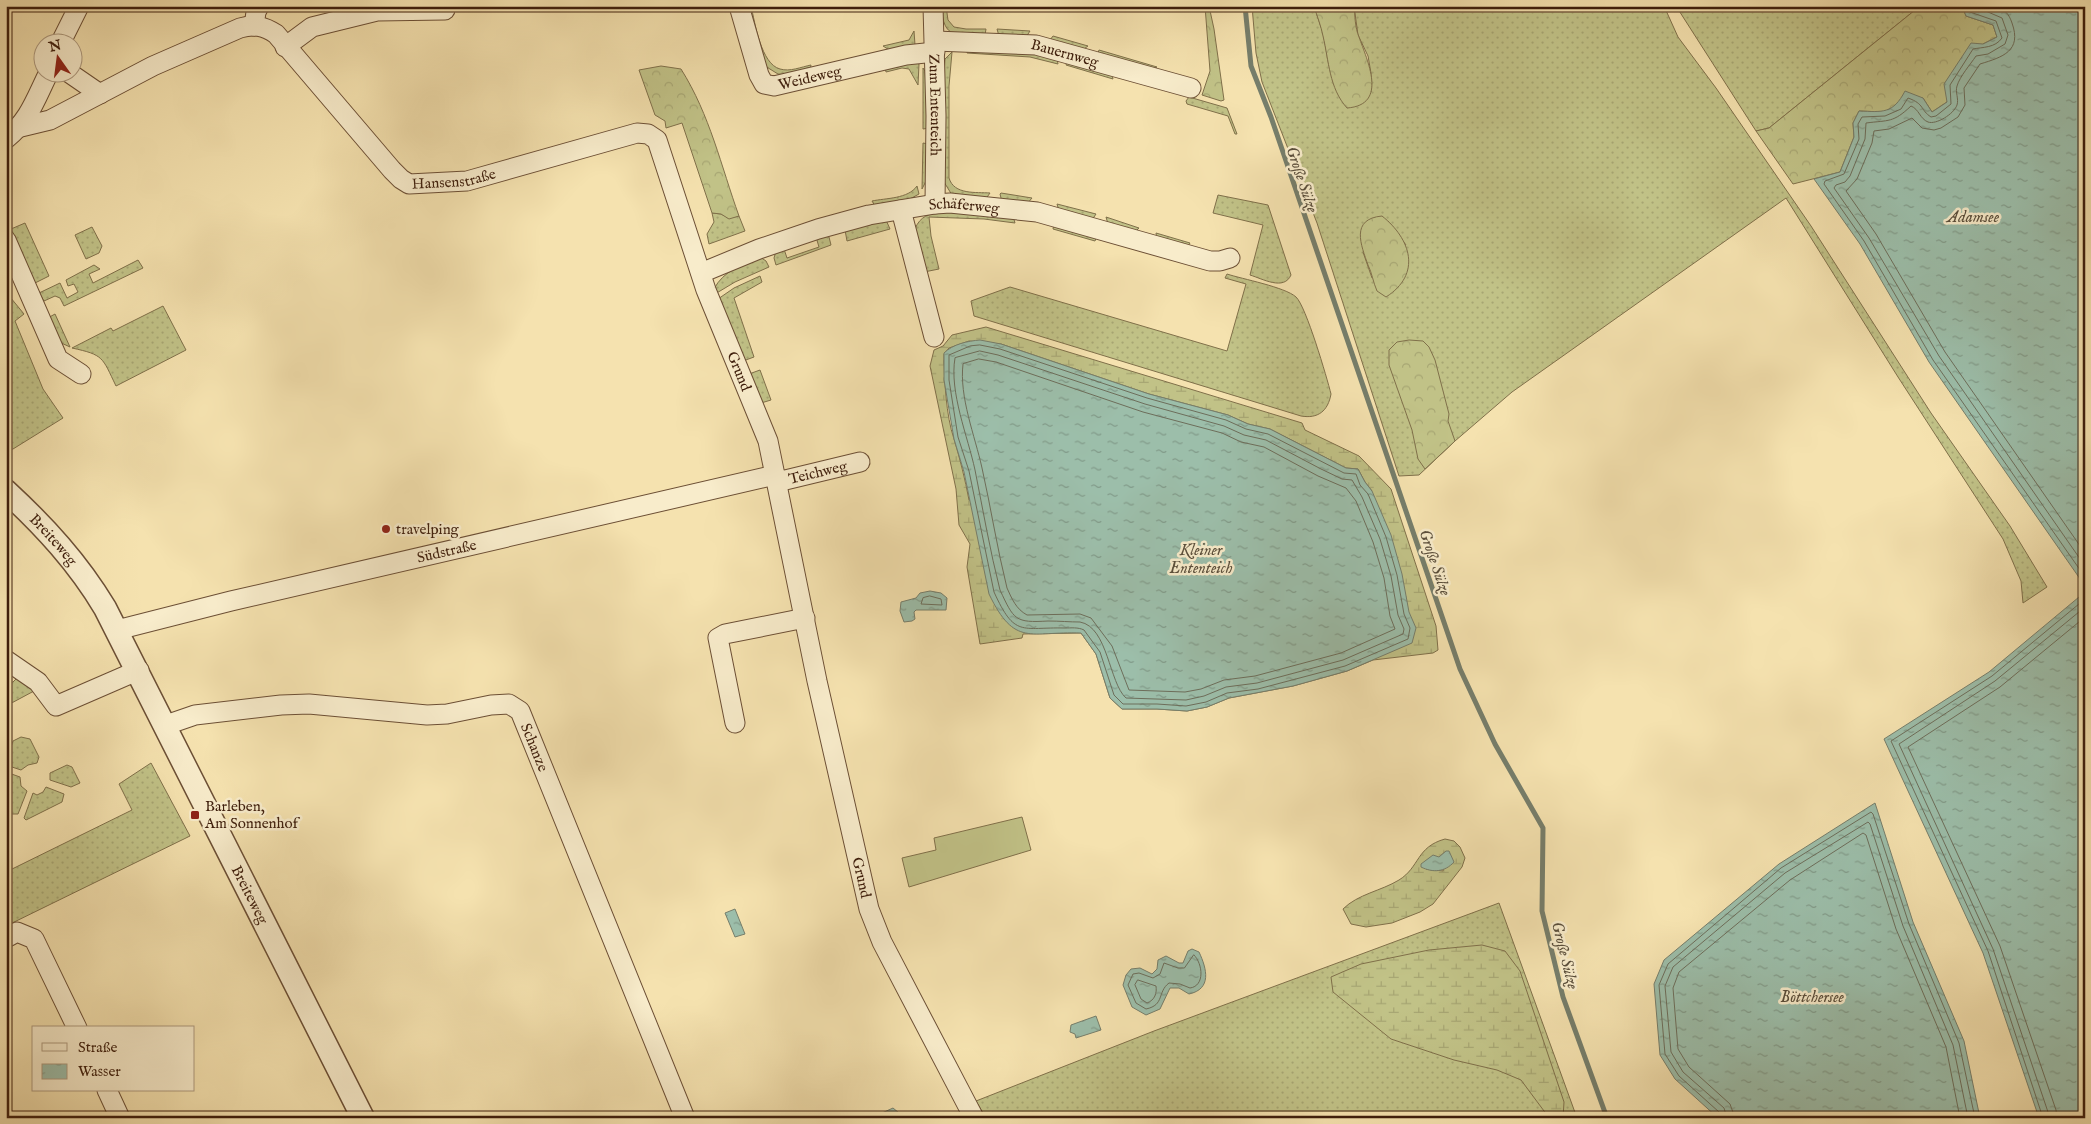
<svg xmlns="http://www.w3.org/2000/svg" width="2091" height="1124" viewBox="0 0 2091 1124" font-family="'IM FELL English',serif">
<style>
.grass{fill:url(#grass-dots);stroke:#80704a;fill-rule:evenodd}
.forest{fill:url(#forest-crowns);stroke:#80704a}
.wetland{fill:url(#wetland-marsh);stroke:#80704a;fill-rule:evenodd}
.garden{fill:#c1c287;stroke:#80704a}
.water{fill:url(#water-ripples);stroke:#767e6b}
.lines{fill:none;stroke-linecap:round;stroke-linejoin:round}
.shore{stroke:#6d6e5b;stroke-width:1}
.stream{stroke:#767e6b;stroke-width:5}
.minor-casing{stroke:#6c4f35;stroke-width:21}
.tertiary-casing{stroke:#6c4f35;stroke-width:25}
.minor{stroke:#f8eccb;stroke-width:19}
.tertiary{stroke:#f8eccb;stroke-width:22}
.poi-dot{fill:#8f2418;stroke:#f8eccb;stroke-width:2}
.labels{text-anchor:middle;stroke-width:5;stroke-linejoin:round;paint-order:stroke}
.street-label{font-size:15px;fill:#3e1e0c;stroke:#f8eccb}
.poi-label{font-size:15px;fill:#3e1e0c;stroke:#f8eccb;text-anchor:start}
.water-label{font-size:16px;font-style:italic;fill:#5a4e3b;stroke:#f8eccb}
</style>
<defs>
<pattern id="grass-dots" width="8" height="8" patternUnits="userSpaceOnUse" patternTransform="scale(1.25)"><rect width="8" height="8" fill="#c1c287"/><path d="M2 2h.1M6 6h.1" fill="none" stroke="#a7a673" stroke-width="1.8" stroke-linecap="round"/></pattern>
<pattern id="forest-crowns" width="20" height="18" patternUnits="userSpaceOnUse" patternTransform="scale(1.25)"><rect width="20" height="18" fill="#c1c287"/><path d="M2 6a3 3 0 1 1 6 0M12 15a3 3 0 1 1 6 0" fill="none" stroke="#a7a673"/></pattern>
<pattern id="wetland-marsh" width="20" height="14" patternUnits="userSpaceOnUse" patternTransform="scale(1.25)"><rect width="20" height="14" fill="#c1c287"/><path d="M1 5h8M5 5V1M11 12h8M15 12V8" fill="none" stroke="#a7a673"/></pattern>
<pattern id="water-ripples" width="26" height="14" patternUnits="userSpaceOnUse" patternTransform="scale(1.25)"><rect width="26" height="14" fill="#9cbeaa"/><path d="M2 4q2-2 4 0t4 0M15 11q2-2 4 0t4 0" fill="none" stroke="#819a89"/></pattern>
</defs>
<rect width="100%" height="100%" fill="#f5e2af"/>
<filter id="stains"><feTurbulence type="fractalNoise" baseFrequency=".004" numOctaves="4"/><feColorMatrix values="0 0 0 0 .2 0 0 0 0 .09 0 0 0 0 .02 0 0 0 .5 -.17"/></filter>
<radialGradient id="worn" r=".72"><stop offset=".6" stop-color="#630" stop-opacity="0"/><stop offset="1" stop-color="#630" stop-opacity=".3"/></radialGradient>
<!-- grass -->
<g class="grass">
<path d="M745,6H751C755,23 761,64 780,69C790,72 801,67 811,65L810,71L789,75L778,74L765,66Z"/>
<path d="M941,6H946L948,20L954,27L966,29H986L985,35C956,34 944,41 941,6Z"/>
<path d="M1252,6H1314L1323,33L1329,66L1371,92V73L1368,56L1358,35L1354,6H1664L1678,37L1716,88L1811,226L1931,413L2010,526L2047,587L2023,603L2021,581L2003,539L1898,377L1786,198L1512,392L1455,441L1419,475L1399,476L1317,223L1262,82L1256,53ZM1388,221L1406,245L1372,278L1363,252Z"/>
<path d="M1676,6H1920L1769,128L1756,131Z"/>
<path d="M997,29L1030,31L1026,37L999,36Z"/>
<path d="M914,31L915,45L891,51L883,46L909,40Z"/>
<path d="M1053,36L1088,46L1081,51L1050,40Z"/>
<path d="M968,48L1002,49L1057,58L1058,64L1030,57L967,53Z"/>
<path d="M1099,50L1157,67L1149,71L1097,56Z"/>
<path d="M952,52L949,86V178C954,195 976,192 990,193L985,200L952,195L944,182V73L945,59Z"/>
<path d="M912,61L919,64L918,85L909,69L902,68L886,72L885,67Z"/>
<path d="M1067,62L1112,75L1113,79L1066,65Z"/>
<path d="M923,68L925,71L929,128L923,129Z"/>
<path d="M1189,97L1227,108L1237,134H1235L1228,116L1187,104L1186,101Z"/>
<path d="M923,143L928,144V177L922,189Z"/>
<path d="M917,186L919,194L908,200L875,206L872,201C886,198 908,199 917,186Z"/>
<path d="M1000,194L1001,193L1032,198L1026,205L1002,202Z"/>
<path d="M1218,195L1268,205L1291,275C1284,291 1263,279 1250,275L1263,225L1213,213Z"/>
<path d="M1057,204L1096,214L1092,220L1059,211Z"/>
<path d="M941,212L1013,216L1015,223L984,219L929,217L931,236L939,269L924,272L915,229C920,216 929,214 941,212Z"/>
<path d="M712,213L721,214L729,218L739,216L745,231L709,244L707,234L714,222Z"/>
<path d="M1106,217L1139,228L1134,233L1108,224Z"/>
<path d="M886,220L890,229L847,241L845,230Z"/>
<path d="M25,223L49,276L35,283L11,229Z"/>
<path d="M1054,224L1097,236L1095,241L1053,229Z"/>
<path d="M92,227L102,246L99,253L86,259L75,235Z"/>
<path d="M1156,233L1190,243L1186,249L1157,240Z"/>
<path d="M826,235L829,237L831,245L776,265L774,258L776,251L784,249L787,258L819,247L816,237Z"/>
<path d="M760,257L766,261L769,267L735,282L715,294L714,289C723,271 743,264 760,257Z"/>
<path d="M138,260L143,268L64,306L60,298L55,296L44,301L39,293L60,283L67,298L78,292L74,284L68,286L66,280L94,265L100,269L89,274L93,283Z"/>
<path d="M1227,274C1242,279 1285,287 1296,297C1306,306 1327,378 1331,394C1328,411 1318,419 1301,416L974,316L971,301L1010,287L1227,351L1246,284L1225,278Z"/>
<path d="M760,276L762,282L734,298L754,357L743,361L718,299L734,288Z"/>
<path d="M6,292L24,314L15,321L43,389L63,418L13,449L6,451Z"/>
<path d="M163,306L186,350L116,386C102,357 104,355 72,348L111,328L113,331Z"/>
<path d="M55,314L70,347L57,341L46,319Z"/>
<path d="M760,370L771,400L761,403L749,374Z"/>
<path d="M18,677L34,691L6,706V684L13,682Z"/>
<path d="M21,737L30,739L39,757L37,763L28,765L21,770L6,765V748L11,747L13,741Z"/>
<path d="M151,763L190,836L6,926V872L132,810L119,784Z"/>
<path d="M67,765L72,767L80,783L71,787L50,780V773Z"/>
<path d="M6,772L20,777L21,786L27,791L18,814H11L6,807Z"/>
<path d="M46,787L64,794L62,802L26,820L24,818L33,793L37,795L43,792Z"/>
<path d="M1499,903L1577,1118H986L976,1101L1154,1031Z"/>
</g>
<!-- forest -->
<g class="forest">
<path d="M1205,6H1209L1214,29L1224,100L1221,101L1202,95L1210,71Z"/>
<path d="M1314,6H1354C1355,16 1355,28 1359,37C1367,60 1389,105 1347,108C1329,88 1329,61 1323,36C1321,26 1317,16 1314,6Z"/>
<path d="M1920,6H1962L1966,16L1993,25L1997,37L1983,44L1947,102L1932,112L1923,98L1898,105L1883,112L1859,111L1853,123L1854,137L1840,172L1793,184L1756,131L1769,128Z"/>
<path d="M661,66L681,69C710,115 721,166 739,216L729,219L721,214L712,213L682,123L666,128L665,121L655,115L639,70Z"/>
<path d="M1382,216C1411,239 1422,274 1386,297L1377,291C1373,282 1372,273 1368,265C1361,245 1350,219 1382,216Z"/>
<path d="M1409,340L1423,341L1429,347L1435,360L1449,414L1448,421L1455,441L1425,469L1418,459L1412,430L1389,365V350L1397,342Z"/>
</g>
<!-- wetland -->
<g class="wetland">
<path d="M986,327L1302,423L1305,430L1359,456L1391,489L1436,626L1438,650L1433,653L1373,660L1347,671L1293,686L1229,698L1207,707L1187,711L1157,709H1122L1110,698L1096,654L1081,633L1023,634L1022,638L980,644L967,567L970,544L959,525L956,489L930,366L934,350L943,346L952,335ZM969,341L1001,344L1149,394L1228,415L1248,424L1270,429L1346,468L1358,469L1365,482L1372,491L969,500C965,479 960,459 954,439C946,416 944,378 944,354L949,348Z"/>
<path d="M1445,839L1454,841L1460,847L1465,858L1462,867L1433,904L1420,912L1392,923L1366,927L1351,924L1343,909C1358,894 1381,891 1399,880C1420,867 1416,847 1445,839ZM1446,851L1443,871L1426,869Z"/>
<path d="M1482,945L1505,951L1520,971L1564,1102L1563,1118L1547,1115L1521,1080L1497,1070L1454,1060L1391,1039L1333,992L1331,977L1361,964L1429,950Z"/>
</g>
<!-- garden -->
<path class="garden" d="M1022,817L1031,850L909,887L902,858L936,850L934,838Z"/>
<!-- water -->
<g class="water">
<path d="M1962,6H2085V586L1929,362L1860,244L1814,179L1840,172L1854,137L1853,123L1859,111C1883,112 1893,114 1905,91L1923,98L1932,112L1947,102L1944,84L1971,43L1983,44L1997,37L1993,25L1966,16Z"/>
<path d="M980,340L1001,344L1149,394L1228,415L1248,424L1270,429L1346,468L1358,469L1365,482L1372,491L1391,535L1402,574L1409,612L1416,628L1412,643L1347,671L1293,686L1229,698L1207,707L1187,711L1157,709H1122L1110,698L1096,654L1081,633C1030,631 1015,648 989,594L964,472L954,439L944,380V353C953,344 968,341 980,340Z"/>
<path d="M930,591L941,593L947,598L946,610H916L914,612L915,619L912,621L904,622L900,611L901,602L916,598L920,593Z"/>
<path d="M2085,592V1118H2039L1983,953L1884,739L1989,672Z"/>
<path d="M1875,803L1913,922L1964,1041L1980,1118H1718L1675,1079L1660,1055L1654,984L1664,960L1779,864Z"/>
<path d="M1446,851H1449L1454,862C1445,872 1433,873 1421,867V864L1433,855L1439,857Z"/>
<path d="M735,909L745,934L735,937L725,913Z"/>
<path d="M1192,949L1199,952C1207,969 1212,989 1189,994L1179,988H1170L1160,1009L1146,1015L1132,1007L1123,985L1126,975L1131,969L1140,968L1152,974L1157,969L1158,960L1166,956L1179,963H1183L1188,951Z"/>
<path d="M1096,1016L1101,1030L1076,1038L1075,1034L1070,1032L1071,1025Z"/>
<path d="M893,1108L899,1113V1118H871Z"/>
</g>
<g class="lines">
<!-- shore -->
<g class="shore">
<path d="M1968,6L1970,12L1996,21L2002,38C1995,48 1983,47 1973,49L1950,85L1951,104L1936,116L1931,117C1920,110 1925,104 1908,98L1901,109L1885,116L1862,117L1858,124L1859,139L1844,174L1825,181L1824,184L1864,241L1933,360L2085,577"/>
<path d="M1974,6L2002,18L2008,35L2005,44L1988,54L1976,56C1970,65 1960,76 1957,86C1955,92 1959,99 1957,105C1954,114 1936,125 1928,122C1920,119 1919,109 1911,106C1893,123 1889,120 1866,123L1865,139L1850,176L1845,182L1836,185L1834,188L1869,238L1939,356L2085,566"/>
<path d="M1997,6C2005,10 2009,14 2012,23C2022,51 2003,57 1980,64L1964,88L1965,105L1958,117L1941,128L1934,130L1922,128L1912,118L1889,129L1874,131L1872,143L1857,179L1846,191L1876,234L1945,352L2085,553"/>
<path d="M980,345L1000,349L1147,398L1226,420L1246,429L1268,434L1344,473L1356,474L1360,485L1368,494L1386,537L1397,575L1404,614L1410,628L1408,639L1345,666L1258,689L1227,693L1206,702L1186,706L1157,704H1123L1114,695L1100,652L1084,630C1078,627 1071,628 1065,628C1021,627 1015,638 994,592L969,471L958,437L949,380V355L970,346Z"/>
<path d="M980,351L998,355L1145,404L1224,426L1244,435L1266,440L1321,469L1342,479L1352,480L1362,497L1380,539L1391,576L1398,615L1404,629L1403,634L1343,660L1257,683L1226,687L1204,696L1186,700L1126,698C1109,683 1108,627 1080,622C1070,622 1059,621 1048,621C1015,623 1014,620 1000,590C990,551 983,510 975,470C968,437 949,392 955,358Z"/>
<path d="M979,359L996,362L1143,412L1222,433L1241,442L1264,447L1318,476L1346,488L1356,501L1373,542L1384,578L1390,616L1395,629L1341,653L1255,676L1224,680L1201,689L1185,692L1129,690L1112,646L1091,618L1080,614L1027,615C1016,609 1012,599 1007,588C997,548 991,508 982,468C975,436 959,397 963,364Z"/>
<path d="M930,596L941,599L942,605L921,604L923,598Z"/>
<path d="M1194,955C1203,964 1205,986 1190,988L1180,984L1169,983C1157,992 1165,1005 1146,1009L1136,1003L1128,985L1133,974L1139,973L1153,978L1160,974L1164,963L1178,968H1184Z"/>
<path d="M1138,980L1156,986C1157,993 1155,1000 1147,1003L1141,999L1135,985Z"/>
<path d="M1721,1118L1719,1112L1679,1076L1665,1054L1659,985L1668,964L1781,868L1871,812L1873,814L1909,924L1959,1043L1975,1118"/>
<path d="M1727,1118L1724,1108L1683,1072L1671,1052L1665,986L1673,967L1785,873L1868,822L1870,824L1903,926L1953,1045L1968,1118"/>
<path d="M1735,1118L1730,1104L1689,1067L1678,1049L1673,988L1679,972L1790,880L1863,833L1866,835L1896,929L1946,1047L1960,1118"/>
<path d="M2043,1118L1988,951L1891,741L1992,676L2085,599"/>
<path d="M2050,1118L1993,949L1899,744L1995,681L2085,607"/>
<path d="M2057,1118L2056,1110L2000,946L1908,747L2000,687L2085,617"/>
</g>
<!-- stream -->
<path class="stream" d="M1245,6L1251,66L1271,117L1460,669L1495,744L1543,828L1542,911L1563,997L1607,1118"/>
<!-- minor casing -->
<g class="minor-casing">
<g id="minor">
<path id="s1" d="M739,6L759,75L764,84L774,86L906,55L935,52"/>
<path id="s2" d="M933,6L936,116L935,204"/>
<path d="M254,26L256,12L259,6"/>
<path id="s3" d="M935,41L1036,45L1191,88"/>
<path d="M61,42L79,6"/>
<path d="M285,47L312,27L377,11L445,10"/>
<path d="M68,72L100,94"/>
<path id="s4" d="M21,127L50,120L153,66L240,28C254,24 264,26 276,34L392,170L401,179L409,184L467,181L637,133L648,134L657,140L706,290L768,441L817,681L869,909L882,942L974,1118"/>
<path d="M6,139C30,119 35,100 49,72"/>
<path d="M901,210L934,337"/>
<path d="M6,240L58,359L81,374"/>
<path id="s5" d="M701,273L759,249L818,229L869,215L935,204L950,203L1037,212L1210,261H1220L1230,258"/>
<path id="s6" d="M777,482L860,462"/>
<path id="s7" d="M117,630L231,601L775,475"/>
<path d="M6,660L38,682L56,706L139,670"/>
<path d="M735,723L718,638L725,634L805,618"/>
<path id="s8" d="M166,725L195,715L281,705L309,704L427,715L447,714L491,705L509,704L520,711L685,1118"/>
<path d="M6,938L17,932L34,939L77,1028"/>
<path d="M107,1090L120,1118"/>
</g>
</g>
<!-- tertiary casing -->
<g class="tertiary-casing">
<g id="tertiary">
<path id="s9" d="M6,491C45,527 78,563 105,608L363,1118"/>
</g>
</g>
<!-- minor -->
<use href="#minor" class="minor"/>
<!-- tertiary -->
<use href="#tertiary" class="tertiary"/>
</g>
<!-- markers -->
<g class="poi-dot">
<circle cx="386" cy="529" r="5"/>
<rect x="190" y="810" width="10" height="10" rx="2.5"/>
</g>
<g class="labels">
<!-- street labels -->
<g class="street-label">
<text dy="5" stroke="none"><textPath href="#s3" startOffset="131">Bauernweg</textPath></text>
<text dy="5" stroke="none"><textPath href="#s1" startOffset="129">Weideweg</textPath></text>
<text dy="5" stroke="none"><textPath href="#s2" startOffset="99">Zum Ententeich</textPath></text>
<text dy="5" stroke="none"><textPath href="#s4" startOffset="525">Hansenstraße</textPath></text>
<text dy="5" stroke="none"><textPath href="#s5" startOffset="274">Schäferweg</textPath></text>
<text dy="5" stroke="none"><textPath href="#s4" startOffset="982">Grund</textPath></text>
<text dy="5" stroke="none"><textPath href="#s6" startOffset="42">Teichweg</textPath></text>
<text dy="5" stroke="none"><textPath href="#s9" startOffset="68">Breiteweg</textPath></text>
<text dy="5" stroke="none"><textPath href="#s7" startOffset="339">Südstraße</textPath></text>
<text dy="5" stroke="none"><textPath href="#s8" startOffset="399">Schanze</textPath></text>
<text dy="5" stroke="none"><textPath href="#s4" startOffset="1504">Grund</textPath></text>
<text dy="5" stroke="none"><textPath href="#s9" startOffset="475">Breiteweg</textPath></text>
</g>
<!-- poi labels -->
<g class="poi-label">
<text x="396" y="534">travelping</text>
<text x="205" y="811">Barleben,<tspan x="205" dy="17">Am Sonnenhof</tspan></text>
</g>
<!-- water labels -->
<g class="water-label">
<text transform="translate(1303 179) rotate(71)" y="6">Große Sülze</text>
<text x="1973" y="222">Adamsee</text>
<text x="1201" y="555">Kleiner<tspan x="1201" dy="18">Ententeich</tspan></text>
<text transform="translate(1436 562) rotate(71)" y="6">Große Sülze</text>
<text transform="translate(1566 955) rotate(76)" y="6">Große Sülze</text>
<text x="1812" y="1002">Böttchersee</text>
</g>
</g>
<!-- margin -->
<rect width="2091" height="1124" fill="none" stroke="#f5e2af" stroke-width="25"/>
<rect x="8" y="8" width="2076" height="1109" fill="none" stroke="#3e1e0c" stroke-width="2.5"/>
<rect x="12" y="12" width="2066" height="1099" fill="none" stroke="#3e1e0c"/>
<!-- legend -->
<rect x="32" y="1026" width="162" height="65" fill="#f8eccb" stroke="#ae9a7f"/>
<rect x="42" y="1043" width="25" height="8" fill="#f8eccb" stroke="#ae9a7f"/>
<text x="78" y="1052" font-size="15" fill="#3e1e0c">Straße</text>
<rect x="42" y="1064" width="25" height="15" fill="url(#water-ripples)" stroke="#ae9a7f"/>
<text x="78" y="1076" font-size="15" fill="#3e1e0c">Wasser</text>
<!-- north arrow -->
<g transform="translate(58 58) rotate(346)"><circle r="24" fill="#f8eccb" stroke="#ae9a7f"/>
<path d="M0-4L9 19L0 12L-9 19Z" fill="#8f2418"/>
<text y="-8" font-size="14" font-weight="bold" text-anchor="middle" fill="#3e1e0c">N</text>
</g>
<rect width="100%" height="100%" filter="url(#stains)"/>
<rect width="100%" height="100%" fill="url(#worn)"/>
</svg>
